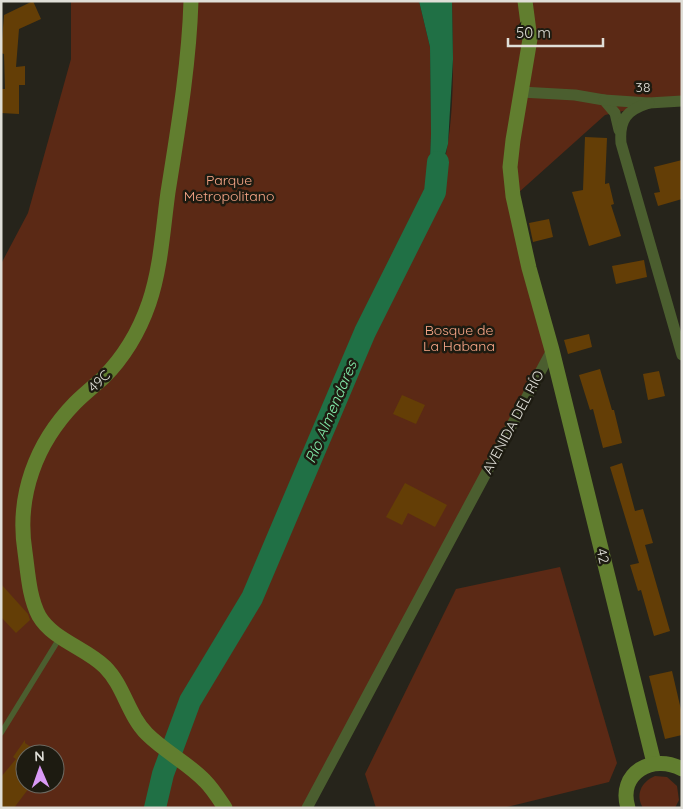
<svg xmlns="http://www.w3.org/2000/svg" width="683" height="809" viewBox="0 0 683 809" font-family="Quicksand,sans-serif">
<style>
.green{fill:#5b2915;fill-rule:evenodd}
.water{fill:#207045}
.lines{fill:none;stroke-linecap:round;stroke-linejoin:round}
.river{stroke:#207045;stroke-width:22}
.building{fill:#643e06}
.lane{stroke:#4b5e2f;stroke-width:5.5}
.street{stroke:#4b5e2f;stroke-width:11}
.secondary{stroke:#617e2f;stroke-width:15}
.labels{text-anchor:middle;stroke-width:5;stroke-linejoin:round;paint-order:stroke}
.street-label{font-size:14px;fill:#e0dfd8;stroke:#1d1b11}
.park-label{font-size:14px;fill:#fca98a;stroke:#1d1b11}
.water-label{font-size:15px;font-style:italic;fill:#82ebaa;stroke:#1d1b11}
</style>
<rect width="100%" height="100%" fill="#26241b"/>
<!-- green -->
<g class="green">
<path d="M71,1H419L430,47L431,134L430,159L436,191C457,134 453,62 452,1H682V98L605,115L518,193L552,350L306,808H1V264L28,213L71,59ZM25,754H55V784H25Z"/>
<path d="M560,567L617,763L609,782L503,808H376L365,774L456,589Z"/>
<path d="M655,776L667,777L677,786L679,800L675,808H643C635,795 641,782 655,776Z"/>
</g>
<!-- water -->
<path class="water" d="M419,1H452L453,59L448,144L435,192L430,159L431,134L430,47Z"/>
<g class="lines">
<!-- river -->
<path class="river" d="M155,808L163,774L190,701L252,598L365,332L435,192L438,162"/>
</g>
<!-- building -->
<g class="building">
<path d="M33,1L41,19L19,29L16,67L25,66V85H19V114L1,113V89H5L4,54L1,53L4,15Z"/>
<path d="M585,137L607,138L605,184L609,183L614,204L611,205L621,236L589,246L572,192L583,190Z"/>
<path d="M682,160V199L658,206L654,193L660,192L654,167Z"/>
<path d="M549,219L553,237L533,242L529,223Z"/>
<path d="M644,260L647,277L616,284L612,266Z"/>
<path d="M589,334L592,347L568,354L564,340Z"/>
<path d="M600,369L612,410H614L622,443L603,448L593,409L590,410L579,375Z"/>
<path d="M659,371L665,396L648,400L643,374Z"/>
<path d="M402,395L425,405L416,424L393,414Z"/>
<path d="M622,463L635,511L643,509L653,543L645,545L670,631L654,636L641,590L638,591L630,565L639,563L610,467Z"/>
<path d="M405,483L447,505L435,527L408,513L402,525L386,517Z"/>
<path d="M1,584L28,614L30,620L16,633L1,617Z"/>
<path d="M672,671L682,714V735L665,739L649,676Z"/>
<path d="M25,740V743L41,754H25V784H32L14,808H1V777L16,759L13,757Z"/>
</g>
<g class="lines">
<!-- lane -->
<path class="lane" d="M1,733L59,639"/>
<!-- street -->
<g class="street">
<path d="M521,92L575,95L604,100L615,113L619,130"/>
<path d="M604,100L649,103L682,101"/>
<path d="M649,103C627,110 619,119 621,143L682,355"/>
<path d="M307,808L552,350"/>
</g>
<!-- secondary -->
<g class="secondary">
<path d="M191,1C189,65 178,129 168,192C163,228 161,268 149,303C139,332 125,356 103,378C94,386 84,394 75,403C36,443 16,496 25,552C28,573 29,597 39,616C53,640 86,648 105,667C124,686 128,715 147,734C165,752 188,763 205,781C213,789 219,799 225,808"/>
<path d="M525,1L530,39L513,140L510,167L513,196L529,268L552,350L654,763"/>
<path d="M628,808C617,773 653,753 682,769"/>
</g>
</g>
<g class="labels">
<!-- street labels -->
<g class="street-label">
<text x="643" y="92">38</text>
<text transform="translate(99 381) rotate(-44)" y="5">49C</text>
<text transform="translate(513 422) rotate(-62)" y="5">AVENIDA DEL RÍO</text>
<text transform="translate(603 556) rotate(76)" y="5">42</text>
</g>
<!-- park labels -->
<g class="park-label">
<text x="229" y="185">Parque<tspan x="229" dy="16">Metropolitano</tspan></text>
<text x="459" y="335">Bosque de<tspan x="459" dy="16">La Habana</tspan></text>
</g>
<!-- water labels -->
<g class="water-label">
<text transform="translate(331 412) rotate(-67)" y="5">Río Almendares</text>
</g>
</g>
<!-- border -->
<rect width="683" height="809" fill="none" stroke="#e0dfd8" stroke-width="5"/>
<!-- north arrow -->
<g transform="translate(40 769) rotate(358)"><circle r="24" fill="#1d1b11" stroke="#6b6961"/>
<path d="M0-4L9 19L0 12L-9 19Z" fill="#da9af6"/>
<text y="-8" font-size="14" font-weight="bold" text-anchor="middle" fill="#e0dfd8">N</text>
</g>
<!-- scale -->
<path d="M508 38v8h95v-8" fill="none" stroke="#e0dfd8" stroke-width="2.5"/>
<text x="516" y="38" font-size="15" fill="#e0dfd8" stroke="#1d1b11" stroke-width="4" paint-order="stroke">50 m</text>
</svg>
